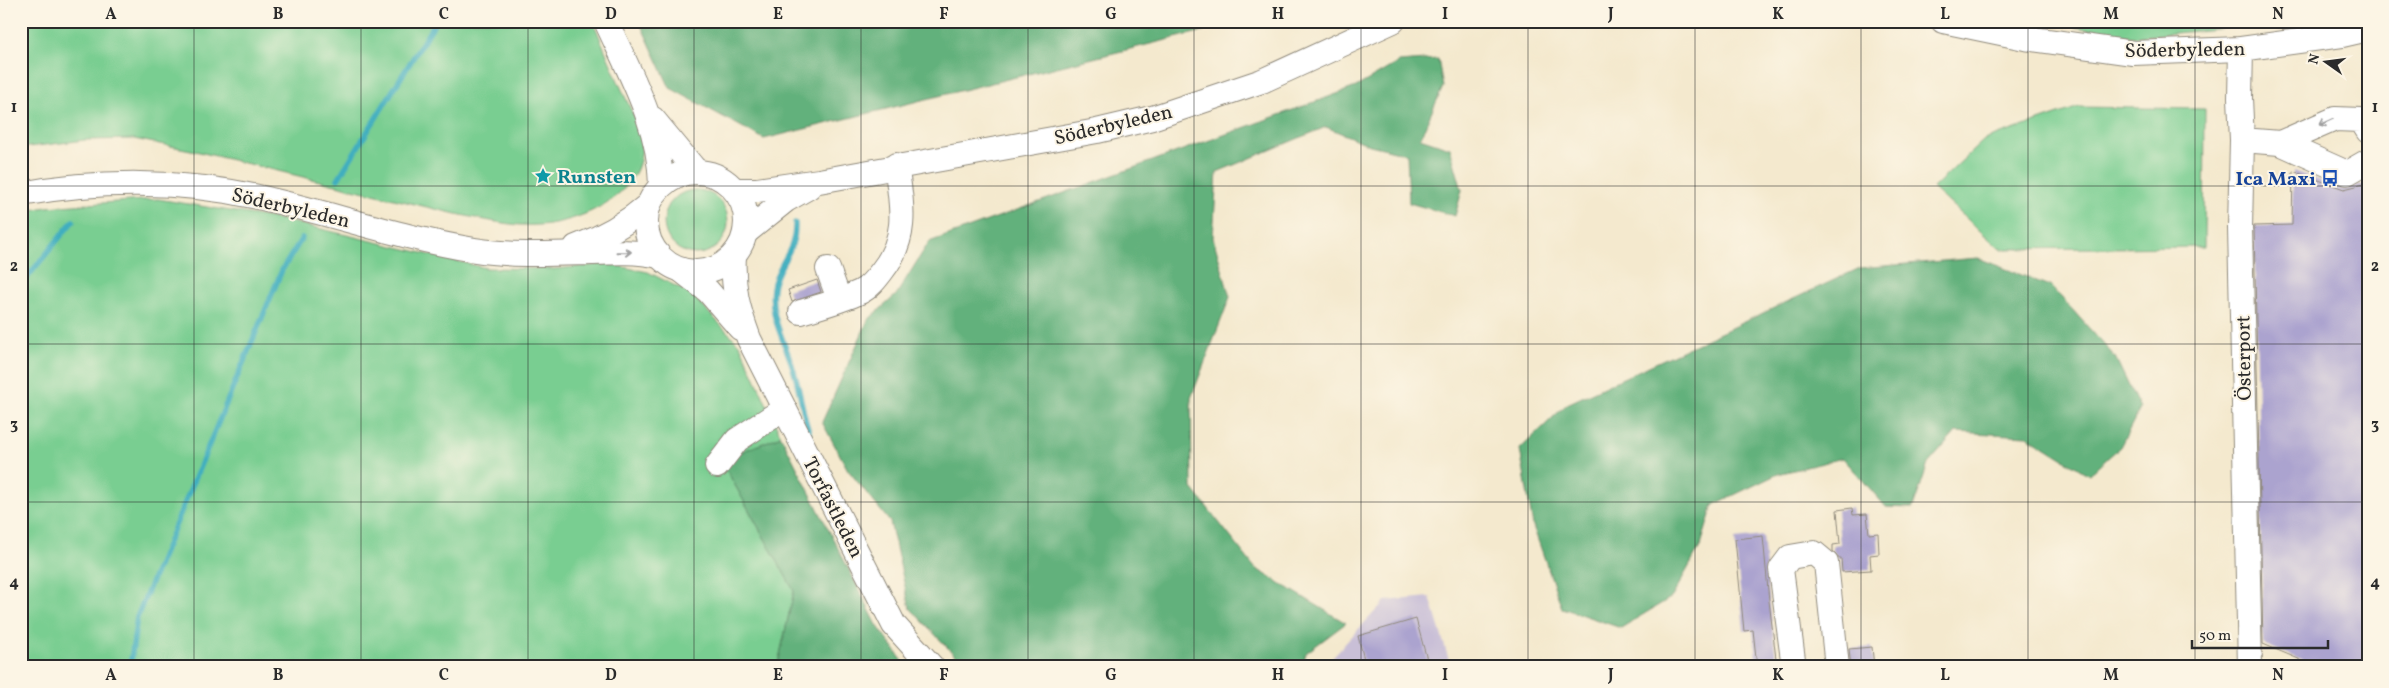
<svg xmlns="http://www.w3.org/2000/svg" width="2389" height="688" viewBox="0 0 2389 688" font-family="Vollkorn,serif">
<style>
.industrial{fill:#c9bfd7}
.green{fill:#79ce91;stroke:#527c5e}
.forest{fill:#62b17b;stroke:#466e53}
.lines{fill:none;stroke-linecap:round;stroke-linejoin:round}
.stream{stroke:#41aebf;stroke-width:5.5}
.building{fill:#aba3cf}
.minor-casing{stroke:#908a7c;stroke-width:26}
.minor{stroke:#fff;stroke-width:24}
.oneway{stroke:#a0a0a0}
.grid{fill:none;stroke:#2b2b2b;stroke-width:1;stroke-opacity:0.55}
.labels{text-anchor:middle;stroke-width:4;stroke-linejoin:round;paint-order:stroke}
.street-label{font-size:20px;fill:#2b2b2b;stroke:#fcf5e5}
.culture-label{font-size:20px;font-weight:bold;fill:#0d838f;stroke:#fcf5e5;text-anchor:start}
.transit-label{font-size:20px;font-weight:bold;fill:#164399;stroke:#fcf5e5;text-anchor:end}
.neatline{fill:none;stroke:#2b2b2b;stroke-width:2}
.grid-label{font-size:16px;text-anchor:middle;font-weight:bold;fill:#2b2b2b}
</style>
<rect width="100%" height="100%" fill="#fcf5e5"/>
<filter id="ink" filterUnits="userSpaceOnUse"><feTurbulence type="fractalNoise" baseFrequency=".02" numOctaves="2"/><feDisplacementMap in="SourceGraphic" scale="10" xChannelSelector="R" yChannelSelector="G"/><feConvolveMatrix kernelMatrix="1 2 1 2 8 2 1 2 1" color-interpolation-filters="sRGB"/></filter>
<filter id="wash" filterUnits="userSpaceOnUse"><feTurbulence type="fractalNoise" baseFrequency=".0096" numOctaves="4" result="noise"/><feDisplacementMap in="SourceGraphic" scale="20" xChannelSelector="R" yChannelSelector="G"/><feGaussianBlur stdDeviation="1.12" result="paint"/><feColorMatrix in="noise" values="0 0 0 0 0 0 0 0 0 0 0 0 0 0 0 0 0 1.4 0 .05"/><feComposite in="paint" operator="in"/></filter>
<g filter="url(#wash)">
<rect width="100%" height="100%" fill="#f4e9ce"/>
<!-- industrial -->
<path class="industrial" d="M1430,597L1451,667H1323L1385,601Z"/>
<!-- green -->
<g class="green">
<path d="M21,21H593C604,48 615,75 627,101C631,111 638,122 640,133C653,190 585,222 539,225C512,227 482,219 456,214L191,150L134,139L85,140L21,148Z"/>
<path d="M2041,21H2289V22L2134,37Z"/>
<path d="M2079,107L2205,109L2204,247L2000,249L1933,188L1984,140Z"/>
<circle cx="696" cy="222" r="32"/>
<path d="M158,199L279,219L486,268L555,269L608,264L648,272L691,294L740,345L781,436L721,460L794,591L778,664L783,667H21V212L46,207Z"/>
</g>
<!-- forest -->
<g class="forest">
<path d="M639,21H1244L764,139L670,88Z"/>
<path d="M1438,59L1443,87L1420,138L1450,148L1462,190L1455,216L1409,203L1407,154L1370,145L1326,127L1217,172L1213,238L1230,297L1191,398L1192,488L1255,568L1346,623L1306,653L1302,667H966L910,608L890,522L848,470L822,422L868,320L896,295L929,242L1356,87L1399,62Z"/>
<path d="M1978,258L2052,287L2115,357L2140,409L2120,447L2089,475L2027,436L1956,432L1928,464L1913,508L1886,507L1843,458L1778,474L1713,505L1701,545L1672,597L1621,628L1562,608L1533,526L1520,449L1567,404L1860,268Z"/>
<path d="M781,436L877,625L907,667H783L778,664L794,591L721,460Z"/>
</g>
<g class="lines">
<!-- stream -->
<g class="stream">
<path d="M338,179L436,21"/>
<path d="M795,223C797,251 776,265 773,288C769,317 785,341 793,368C800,389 802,411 809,432"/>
<path d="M21,285L73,221"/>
<path d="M130,667L137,617L282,270L302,238"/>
</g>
</g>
<g id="blocks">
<!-- building -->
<g class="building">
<path d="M2293,171L2344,189L2368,183V667H2308L2301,660L2263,644L2254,226L2292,225Z"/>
<path d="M817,280L821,292L792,302L788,290Z"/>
<path d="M1852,508L1853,515L1867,514L1869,534L1878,533L1879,554L1870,555L1871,570L1842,572L1841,558H1838L1833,551V545L1840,544L1837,510Z"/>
<path d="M1763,536L1769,601L1777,667H1757L1753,630L1744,631L1735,539Z"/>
<path d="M1416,619L1429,667H1366L1358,636Z"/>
<path d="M1872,647L1874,667H1851L1849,649Z"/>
</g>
</g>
</g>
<g filter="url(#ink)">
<use href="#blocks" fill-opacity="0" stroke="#908a7c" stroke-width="1"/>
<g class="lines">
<!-- minor casing -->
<g class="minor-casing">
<g id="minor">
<path d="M606,21C630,74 660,126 661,185"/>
<path d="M1943,21L2025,38L2133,53L2241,49L2342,35L2368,29"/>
<path d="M2241,49L2240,98L2242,140L2240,228L2250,667"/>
<path d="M653,119L696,171"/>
<path d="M2242,140L2280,143L2347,173L2368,161"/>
<path d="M2280,143L2335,119L2361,120L2368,131"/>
<circle cx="696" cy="222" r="50"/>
<path d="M736,190H757L819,181L1097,131L1152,118L1262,81L1393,21"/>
<path d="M21,194C98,180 181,180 258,197C330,213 401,238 475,250C514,256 552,254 591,253C615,252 636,251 659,256"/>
<path d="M745,233L786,200L809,187"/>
<path d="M576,247C603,237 626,224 648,205"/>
<path d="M734,255C732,288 738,309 749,339L894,625L932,667"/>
<path d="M828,269L839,299"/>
<path d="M681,270L708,291L740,328"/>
<path d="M801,312C820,306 841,301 860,292C869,288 876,279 882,271C909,237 902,206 896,165"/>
<path d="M717,466L737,440L784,409"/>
<path d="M1794,667L1781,569L1790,557L1814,553L1826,563L1837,667"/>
</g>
</g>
<!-- minor -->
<use href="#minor" class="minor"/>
</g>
<!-- one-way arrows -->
<defs><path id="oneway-shaft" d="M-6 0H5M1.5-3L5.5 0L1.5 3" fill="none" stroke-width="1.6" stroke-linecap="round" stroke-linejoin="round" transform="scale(1.25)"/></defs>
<g class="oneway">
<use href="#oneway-shaft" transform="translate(2326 122) rotate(156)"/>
<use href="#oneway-shaft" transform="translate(624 252) rotate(-1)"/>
</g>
</g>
<!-- grid -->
<path class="grid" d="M194,21V667M361,21V667M528,21V667M694,21V667M861,21V667M1028,21V667M1194,21V667M1361,21V667M1528,21V667M1695,21V667M1861,21V667M2028,21V667M2195,21V667M21,186H2368M21,344H2368M21,502H2368"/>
<!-- icons -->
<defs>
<g id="sight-bare" transform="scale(1.35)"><path d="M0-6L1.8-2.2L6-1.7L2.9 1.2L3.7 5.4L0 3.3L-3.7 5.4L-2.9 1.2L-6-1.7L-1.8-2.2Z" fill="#0f9aa8" stroke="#fcf5e5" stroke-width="2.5" paint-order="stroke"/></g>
<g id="bus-bare" transform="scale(1.35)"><path d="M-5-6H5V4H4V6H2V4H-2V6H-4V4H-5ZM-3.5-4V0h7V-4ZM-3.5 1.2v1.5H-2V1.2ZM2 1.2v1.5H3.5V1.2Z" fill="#1a4fb4" stroke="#fcf5e5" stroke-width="2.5" paint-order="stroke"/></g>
</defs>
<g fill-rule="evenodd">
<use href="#sight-bare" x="543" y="176"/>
<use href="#bus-bare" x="2330" y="178"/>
</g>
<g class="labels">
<!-- street labels -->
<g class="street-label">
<text transform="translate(2185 49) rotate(-1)" y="7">Söderbyleden</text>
<text transform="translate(1113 124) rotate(-13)" y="7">Söderbyleden</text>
<text transform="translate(291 207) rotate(13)" y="7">Söderbyleden</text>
<text transform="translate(2243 358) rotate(-91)" y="7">Österport</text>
<text transform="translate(834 507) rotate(63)" y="7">Torfastleden</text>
</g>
<!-- culture labels -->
<g class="culture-label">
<text x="557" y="183">Runsten</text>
</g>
<!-- transit labels -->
<g class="transit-label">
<text x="2316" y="185">Ica Maxi</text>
</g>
</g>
<!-- margin -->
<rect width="2389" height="688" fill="none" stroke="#fcf5e5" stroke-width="55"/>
<!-- north arrow -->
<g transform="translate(2326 62) rotate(284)" stroke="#fcf5e5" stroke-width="4" paint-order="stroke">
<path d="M0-4L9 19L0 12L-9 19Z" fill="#2b2b2b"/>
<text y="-8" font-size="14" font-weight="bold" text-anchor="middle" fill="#2b2b2b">N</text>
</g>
<!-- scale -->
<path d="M2192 640v8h136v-8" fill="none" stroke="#2b2b2b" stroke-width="2.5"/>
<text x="2199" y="640" font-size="15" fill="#2b2b2b" stroke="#fcf5e5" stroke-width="4" paint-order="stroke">50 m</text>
<rect x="28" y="28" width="2334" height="632" class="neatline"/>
<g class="grid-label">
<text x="111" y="19">A</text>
<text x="278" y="19">B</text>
<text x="444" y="19">C</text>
<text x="611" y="19">D</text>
<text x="778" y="19">E</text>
<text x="944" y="19">F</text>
<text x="1111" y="19">G</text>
<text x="1278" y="19">H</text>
<text x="1445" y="19">I</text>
<text x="1611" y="19">J</text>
<text x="1778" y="19">K</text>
<text x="1945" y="19">L</text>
<text x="2111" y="19">M</text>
<text x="2278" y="19">N</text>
<text x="14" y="112">1</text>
<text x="2375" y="112">1</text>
<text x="14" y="271">2</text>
<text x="2375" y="271">2</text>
<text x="14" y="429">3</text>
<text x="2375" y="429">3</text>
<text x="14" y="587">4</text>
<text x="2375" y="587">4</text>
<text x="111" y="680">A</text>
<text x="278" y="680">B</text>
<text x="444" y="680">C</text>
<text x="611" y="680">D</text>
<text x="778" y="680">E</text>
<text x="944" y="680">F</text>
<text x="1111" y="680">G</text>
<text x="1278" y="680">H</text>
<text x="1445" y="680">I</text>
<text x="1611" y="680">J</text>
<text x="1778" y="680">K</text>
<text x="1945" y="680">L</text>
<text x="2111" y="680">M</text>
<text x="2278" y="680">N</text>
</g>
</svg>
